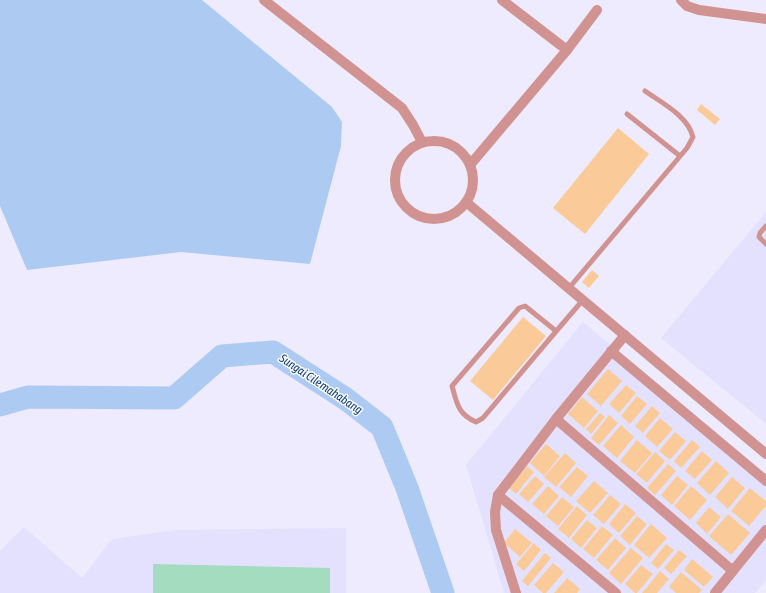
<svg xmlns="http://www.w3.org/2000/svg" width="766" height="593" viewBox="0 0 766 593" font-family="'Asap Condensed',sans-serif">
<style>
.built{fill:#e4e1fe}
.green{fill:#a4dcc0}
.water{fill:#adcbf2}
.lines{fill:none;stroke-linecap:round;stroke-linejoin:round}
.river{stroke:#adcbf2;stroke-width:23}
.building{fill:#facb98}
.lane{stroke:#d19391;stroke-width:5}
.street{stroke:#d19391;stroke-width:10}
.labels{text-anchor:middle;stroke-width:3;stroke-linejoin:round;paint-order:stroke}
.water-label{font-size:12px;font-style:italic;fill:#0d3e76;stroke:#fafafe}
</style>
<rect width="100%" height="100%" fill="#edebfd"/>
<!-- built -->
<g class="built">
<path d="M766,212V424L661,338Z"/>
<path d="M583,322L766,474V580L755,593H504L466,465Z"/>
<path d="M24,527L82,578L112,539L175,530L346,528V593H0V551Z"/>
</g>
<!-- green -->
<path class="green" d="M153,564L330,568V593H153Z"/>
<!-- water -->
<path class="water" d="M0,0H202L332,107L342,122L341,146L310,264L181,252L27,270L0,206Z"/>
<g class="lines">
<!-- river -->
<path class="river" d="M0,405L28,397L174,398L222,356L273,352L346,399L382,427L407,488L443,593"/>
</g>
<!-- building -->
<g class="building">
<path d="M701,104L720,119L715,125L697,110Z"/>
<path d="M618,128L649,154L585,234L553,208Z"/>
<path d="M592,270L599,276L589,288L582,282Z"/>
<path d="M523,317L546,336L493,400L470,381Z"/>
<path d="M608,369L622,381L601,406L587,394Z"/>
<path d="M626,385L636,393L619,413L609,404Z"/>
<path d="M637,396L647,404L630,424L621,416Z"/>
<path d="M582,397L598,411L584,428L568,414Z"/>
<path d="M652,406L660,413L643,433L635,426Z"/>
<path d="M600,413L605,417L591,434L586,429Z"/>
<path d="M609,415L618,423L599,445L591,438Z"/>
<path d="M660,418L673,429L657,447L645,436Z"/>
<path d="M621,425L634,437L617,458L603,446Z"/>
<path d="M675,432L686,441L670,460L659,451Z"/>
<path d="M637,440L652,453L635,473L620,461Z"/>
<path d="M692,440L700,447L681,468L674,461Z"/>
<path d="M546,444L560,456L544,476L530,463Z"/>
<path d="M702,451L712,460L695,479L685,471Z"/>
<path d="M655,452L665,461L647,483L636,474Z"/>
<path d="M565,453L576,463L556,487L544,477Z"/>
<path d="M716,461L729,473L710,495L697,483Z"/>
<path d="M668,464L676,471L655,495L647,488Z"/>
<path d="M527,466L534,472L516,494L509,488Z"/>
<path d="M577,467L588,476L571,497L559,487Z"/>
<path d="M535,476L544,484L528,502L519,494Z"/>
<path d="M677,476L688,485L672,505L661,495Z"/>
<path d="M732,477L745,488L728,509L715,497Z"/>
<path d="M594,481L608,493L590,513L576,501Z"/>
<path d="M548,486L559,496L544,514L532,504Z"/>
<path d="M691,486L707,500L690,520L674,506Z"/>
<path d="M750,488L766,501V506L749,526L731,511Z"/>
<path d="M610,495L621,504L604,524L593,515Z"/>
<path d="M562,497L574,507L558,526L546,516Z"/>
<path d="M625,504L636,513L619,533L609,524Z"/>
<path d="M577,506L587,515L569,538L558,529Z"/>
<path d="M709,507L721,517L707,534L696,523Z"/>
<path d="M728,514L750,533L731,555L709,536Z"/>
<path d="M637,516L647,524L630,545L620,536Z"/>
<path d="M587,520L597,528L581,548L571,539Z"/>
<path d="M651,524L667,538L649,558L634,545Z"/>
<path d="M602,526L613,535L594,558L583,549Z"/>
<path d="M515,529L532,543L520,557L504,543Z"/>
<path d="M615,538L626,548L608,570L596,560Z"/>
<path d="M534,543L541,550L524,571L516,564Z"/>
<path d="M666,544L674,550L658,569L651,563Z"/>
<path d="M631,548L643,558L621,584L609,573Z"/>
<path d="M679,550L687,556L671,574L664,568Z"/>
<path d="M545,553L551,558L528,586L522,581Z"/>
<path d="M692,559L713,577L704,587L684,570Z"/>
<path d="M553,563L564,572L546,593H543L534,585Z"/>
<path d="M641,565L653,574L637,593H635L625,584Z"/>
<path d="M660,571L669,579L657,593H642Z"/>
<path d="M681,572L702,590L699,593H676L669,587Z"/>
<path d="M567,578L580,589L577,593H554Z"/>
</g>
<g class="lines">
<!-- lane -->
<g class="lane">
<path d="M627,114L680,156"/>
<path d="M766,226L760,233L759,237L766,244"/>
<path d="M569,288L687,148L693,137C688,116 662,103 645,91"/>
<path d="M556,331L525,306L519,308L452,386C457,404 458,414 476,422L483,418C516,379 549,339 583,300"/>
</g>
<!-- street -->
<g class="street">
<path d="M264,0L402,108L413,125L422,142"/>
<path d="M681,0L687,6L699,10L766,19"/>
<path d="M567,50L597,10"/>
<circle cx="434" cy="180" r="39"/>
<path d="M470,165L567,50L502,0"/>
<path d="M466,202L766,454"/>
<path d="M611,351L766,481"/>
<path d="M556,419L733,571"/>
<path d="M498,495L616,593"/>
<path d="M516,593L496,530L495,512L498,495L556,419L625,335"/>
<path d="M715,593L766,530"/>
</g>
</g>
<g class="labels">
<!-- water labels -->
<g class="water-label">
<text transform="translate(321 384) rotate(34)" y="4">Sungai Cilemahabang</text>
</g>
</g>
</svg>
